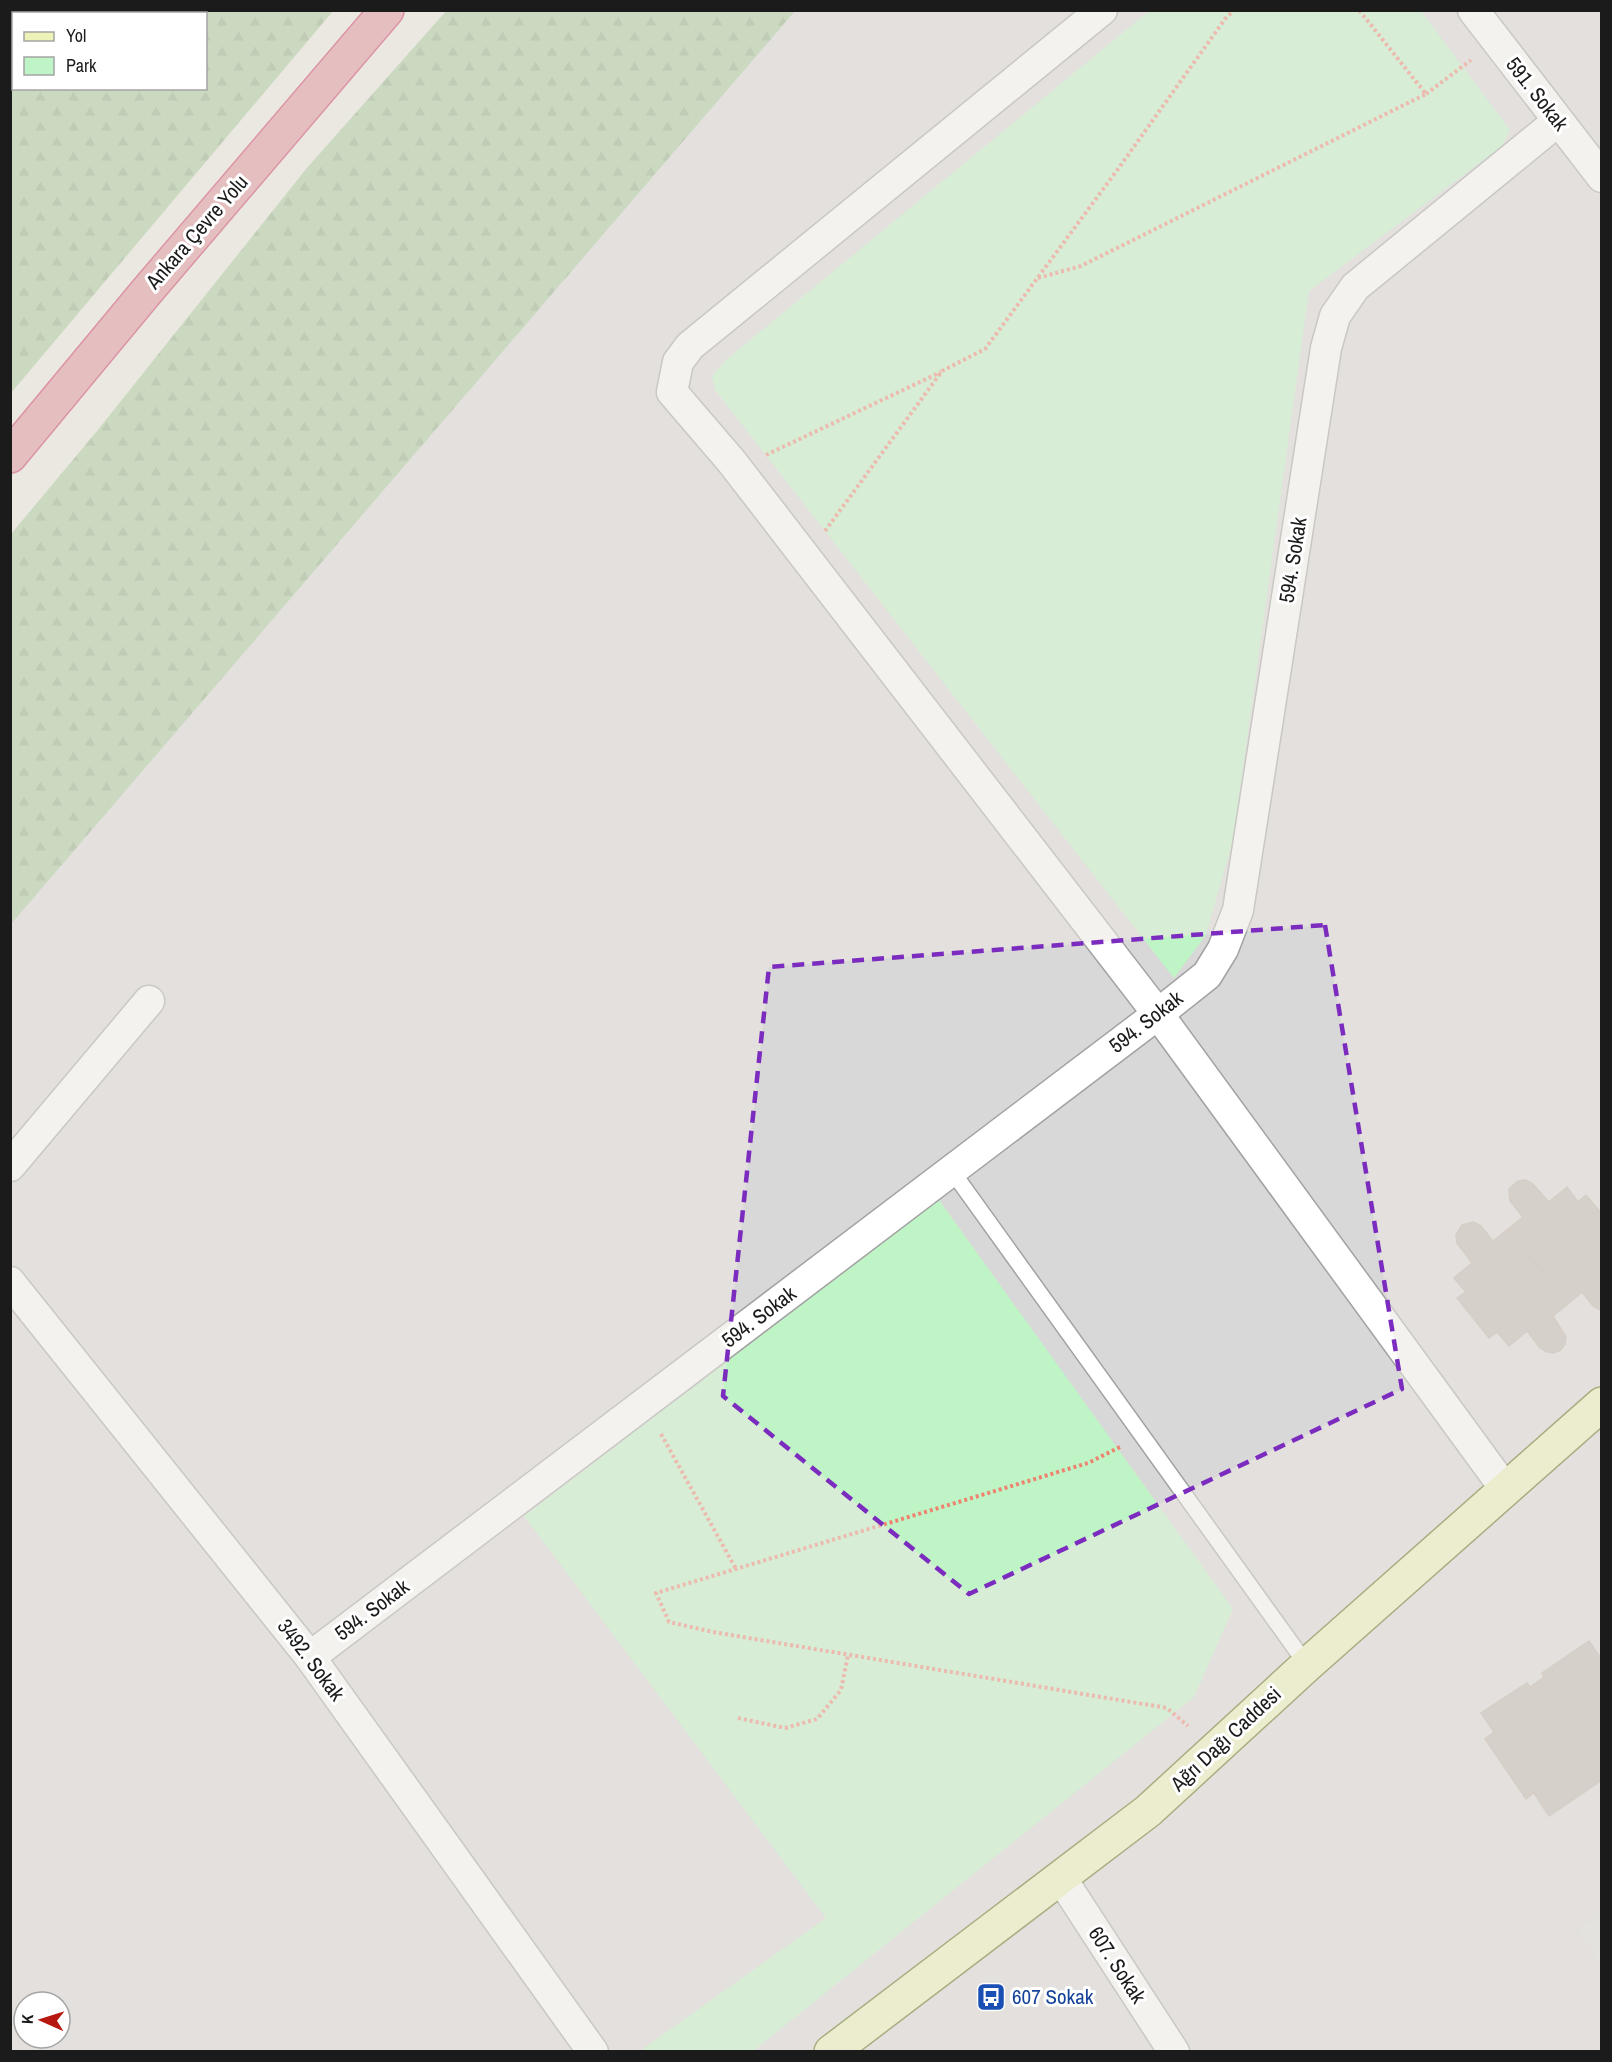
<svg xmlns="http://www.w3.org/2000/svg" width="1612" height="2062" viewBox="0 0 1612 2062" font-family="'Archivo Narrow',sans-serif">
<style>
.residential{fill:#d9d8d8;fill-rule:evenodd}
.forest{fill:url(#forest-firs);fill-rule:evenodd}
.park{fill:#bff4c6}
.parking{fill:#dbdbdb}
.building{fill:#bbb4ae;stroke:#bcb0a4;stroke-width:1.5}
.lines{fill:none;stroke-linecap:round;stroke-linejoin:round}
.service-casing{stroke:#a2a2a2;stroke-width:18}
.minor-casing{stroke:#a2a2a2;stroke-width:33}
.secondary-casing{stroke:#58670c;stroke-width:36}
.motorway-casing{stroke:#c7305b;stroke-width:36}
.path{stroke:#ee836f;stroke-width:4;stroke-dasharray:3 3;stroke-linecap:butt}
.service{stroke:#fff;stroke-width:15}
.minor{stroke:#fff;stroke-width:30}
.secondary{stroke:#edf3b7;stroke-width:33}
.motorway{stroke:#de8d97;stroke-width:33}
.marked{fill:none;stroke:#7b2cbf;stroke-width:4.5;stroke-dasharray:12 8;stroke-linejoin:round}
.labels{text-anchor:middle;stroke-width:6;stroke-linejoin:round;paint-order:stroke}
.street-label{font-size:21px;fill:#1b1b1b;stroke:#fff}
.transit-label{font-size:21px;fill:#164399;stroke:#fff;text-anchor:start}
</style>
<defs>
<pattern id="forest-firs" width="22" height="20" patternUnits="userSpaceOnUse" patternTransform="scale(1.5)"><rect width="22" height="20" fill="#a3c898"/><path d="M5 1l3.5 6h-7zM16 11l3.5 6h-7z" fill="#8cab82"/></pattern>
</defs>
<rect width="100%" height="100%" fill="#ebe8e1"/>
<!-- residential -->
<path class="residential" d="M706,11H1601V2051L11,2052V713ZM24,2002H60V2038H24Z"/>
<!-- forest -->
<g class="forest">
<path d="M11,10L333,11L11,393L10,11ZM14,14H206V88H14Z"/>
<path d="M447,10L795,11L11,924V534L97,431L306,169Z"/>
</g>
<!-- park -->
<g class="park">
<path d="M1149,11H1421L1510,130L1502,146L1309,291L1233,840L1206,935L1174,978L715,390L712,376L727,359Z"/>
<path d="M939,1200L1233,1609L1194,1697L753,2051H640L826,1918L524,1516Z"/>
</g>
<!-- parking -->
<path class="parking" d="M1601,1914V1965L1578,1930Z"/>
<!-- building -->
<g class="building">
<path d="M1525,1180L1532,1183L1549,1202L1567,1187L1578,1202L1586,1195L1602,1214V1311L1593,1306L1582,1292L1568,1304L1508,1229L1523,1217L1510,1201L1509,1189L1518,1181Z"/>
<path d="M1473,1222L1480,1225L1493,1241L1508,1229L1568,1304L1553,1316L1566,1337L1565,1344L1561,1350L1554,1353L1547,1352L1540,1348L1527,1331L1509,1346L1497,1332L1489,1338L1457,1298L1466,1292L1454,1278L1472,1263L1457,1243L1456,1235L1462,1225Z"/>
<path d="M1589,1641L1602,1660V1780L1549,1816L1534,1793L1526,1799L1485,1739L1494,1732L1481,1713L1527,1683L1530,1687L1544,1677L1542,1673Z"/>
</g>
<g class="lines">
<!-- service casing -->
<g class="service-casing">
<path id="service" d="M952,1171L1307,1665"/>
</g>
<!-- minor casing -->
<g class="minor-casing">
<g id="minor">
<path d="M1102,10L690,346L678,362L672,392L732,462L1158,1014L1506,1490"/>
<path d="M1473,10L1602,177"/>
<path d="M10,1166L149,1001"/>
<path d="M10,1282L310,1657L593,2052"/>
<path d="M310,1657L1158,1014L1207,975L1223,949L1238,910L1326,348L1335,316L1355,287L1558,121"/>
<path d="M1061,1878L1174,2052"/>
</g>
</g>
<!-- secondary casing -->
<g class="secondary-casing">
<path id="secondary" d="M831,2052L1148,1811L1307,1665L1602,1404"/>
</g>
<!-- motorway casing -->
<g class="motorway-casing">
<path id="motorway" d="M10,456L147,291L387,10"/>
</g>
<!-- path -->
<g class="path">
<path d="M1426,94L1471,60"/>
<path d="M1038,278L1081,266L1426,94L1359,10"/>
<path d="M766,455L941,372"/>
<path d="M825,531L942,371L985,349L1118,169L1225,19L1234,10"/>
<path d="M661,1434L736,1569"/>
<path d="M1120,1447L1088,1463L656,1593L669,1622L713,1632L1167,1708L1188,1726"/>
<path d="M738,1718L785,1728L817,1719L841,1690L848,1655"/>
</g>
<!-- service -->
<use href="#service" class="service"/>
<!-- minor -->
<use href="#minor" class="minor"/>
<!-- secondary -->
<use href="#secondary" class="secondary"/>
<!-- motorway -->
<use href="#motorway" class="motorway"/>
</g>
<!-- marked area -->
<path d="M0 0H1612V2062H0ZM1325,925L1402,1389L969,1594L723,1396L769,967Z" fill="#ebe8e1" fill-opacity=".55" fill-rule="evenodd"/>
<path class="marked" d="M1325,925L1402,1389L969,1594L723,1396L769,967Z"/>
<!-- icons -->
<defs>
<g id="bus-square" transform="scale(1.5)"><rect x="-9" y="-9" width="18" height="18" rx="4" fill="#1a4fb4" stroke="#fff"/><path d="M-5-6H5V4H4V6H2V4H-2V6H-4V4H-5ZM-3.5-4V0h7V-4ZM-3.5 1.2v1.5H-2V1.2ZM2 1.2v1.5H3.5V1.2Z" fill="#fff"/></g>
</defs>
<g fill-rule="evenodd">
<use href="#bus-square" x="991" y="1997"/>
</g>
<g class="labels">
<!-- street labels -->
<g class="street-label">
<text transform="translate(1537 94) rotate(52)" y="7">591. Sokak</text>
<text transform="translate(197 232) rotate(-49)" y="7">Ankara Çevre Yolu</text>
<text transform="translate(1293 560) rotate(-81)" y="7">594. Sokak</text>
<text transform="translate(1146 1022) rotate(-38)" y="7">594. Sokak</text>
<text transform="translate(759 1317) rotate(-37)" y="7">594. Sokak</text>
<text transform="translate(372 1610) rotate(-37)" y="7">594. Sokak</text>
<text transform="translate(311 1660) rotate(53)" y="7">3492. Sokak</text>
<text transform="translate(1226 1739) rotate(-43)" y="7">Ağrı Dağı Caddesi</text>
<text transform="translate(1117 1965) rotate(57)" y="7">607. Sokak</text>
</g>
<!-- transit labels -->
<g class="transit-label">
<text x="1012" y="2004">607 Sokak</text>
</g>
</g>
<!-- border -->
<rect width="1612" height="2062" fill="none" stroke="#1b1b1b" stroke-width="24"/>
<!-- legend -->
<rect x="12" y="12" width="195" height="78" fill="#ffffff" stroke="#a4a4a4" stroke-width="1.5"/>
<rect x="24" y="32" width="30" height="9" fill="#edf3b7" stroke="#a4a4a4" stroke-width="1.5"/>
<text x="66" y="42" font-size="18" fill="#1b1b1b">Yol</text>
<rect x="24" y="57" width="30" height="18" fill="#bff4c6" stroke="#a4a4a4" stroke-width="1.5"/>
<text x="66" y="72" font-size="18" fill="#1b1b1b">Park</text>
<!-- north arrow -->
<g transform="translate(42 2020) rotate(273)"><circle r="28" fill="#ffffff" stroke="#a4a4a4" stroke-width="1.5"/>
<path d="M0-4.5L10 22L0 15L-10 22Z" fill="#b6180f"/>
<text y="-9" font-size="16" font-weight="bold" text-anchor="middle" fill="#1b1b1b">K</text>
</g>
</svg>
